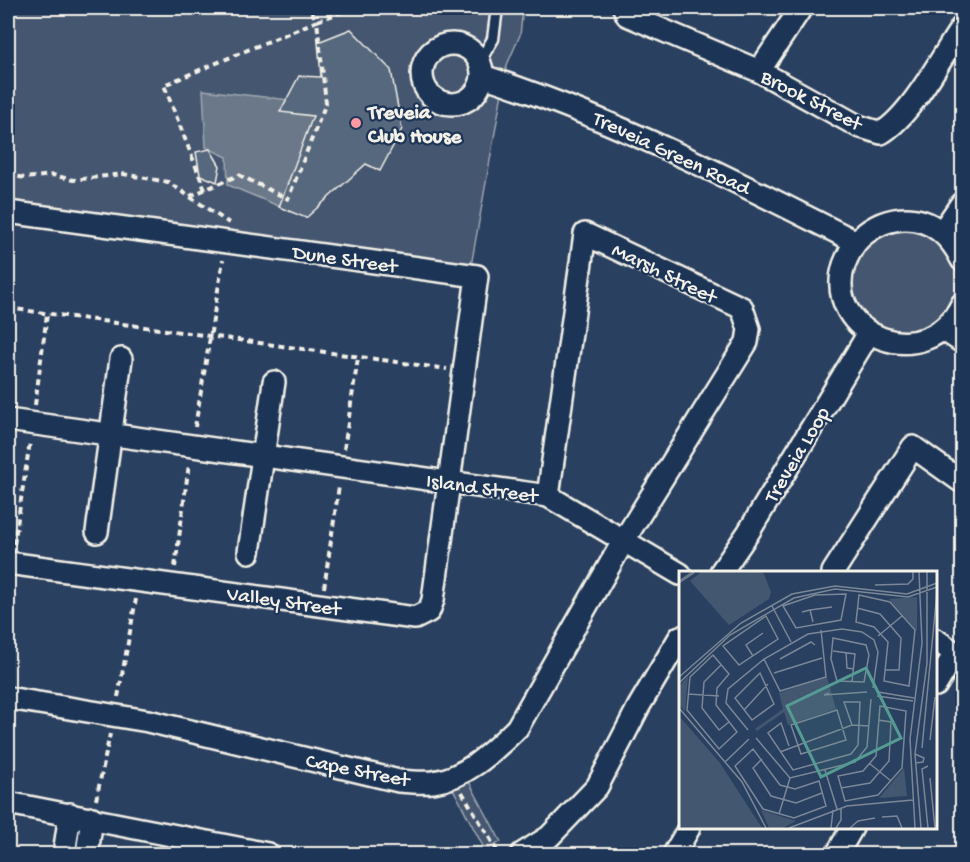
<svg xmlns="http://www.w3.org/2000/svg" width="970" height="862" viewBox="0 0 970 862" font-family="'Gochi Hand',sans-serif">
<style>
.green{fill:#445771;stroke:#9ca4ac;stroke-width:1.5}
.water{fill:#6a788a;stroke:#a1a8b0;stroke-width:1.5}
.building{fill:#56677d;stroke:#f4f1e8;stroke-width:1.5}
.lines{fill:none;stroke-linecap:round;stroke-linejoin:round}
.lane-casing{stroke:#f4f1e8;stroke-width:15}
.street-casing{stroke:#f4f1e8;stroke-width:26}
.path{stroke:#f4f1e8;stroke-width:4;stroke-dasharray:6 4.5;stroke-linecap:butt}
.lane{stroke:#1d3557;stroke-width:10}
.street{stroke:#1d3557;stroke-width:21}
.poi-dot{fill:#ff9aa2;stroke:#1d3557;stroke-width:2}
.labels{text-anchor:middle;stroke-width:4.5;stroke-linejoin:round;paint-order:stroke}
.street-label{font-size:21px;fill:#f4f1e8;stroke:#1d3557}
.poi-label{font-size:21px;font-weight:bold;fill:#f4f1e8;stroke:#1d3557;text-anchor:start}
.inset-river{fill:none;stroke:#6a788a;stroke-width:3}
.inset-road{fill:none;stroke:#7b8796;stroke-width:1.5}
.view{fill:#549b93;fill-opacity:0.15;stroke:#549b93;stroke-width:3}
.inset-edge{fill:none;stroke:#f4f1e8;stroke-width:3}
</style>
<rect width="100%" height="100%" fill="#2a4060"/>
<filter id="ink" filterUnits="userSpaceOnUse"><feTurbulence type="fractalNoise" baseFrequency=".0167" numOctaves="2"/><feDisplacementMap in="SourceGraphic" scale="12" xChannelSelector="R" yChannelSelector="G"/><feConvolveMatrix kernelMatrix="1 2 1 2 8 2 1 2 1" color-interpolation-filters="sRGB"/></filter>
<g filter="url(#ink)">
<!-- green -->
<g class="green">
<path d="M8,8H523L520,35L507,65L471,266L8,203Z"/>
<circle cx="904" cy="281" r="52"/>
<path d="M467,778L501,842L485,850L450,783Z"/>
</g>
<!-- water -->
<path class="water" d="M203,90L289,100L324,116L288,210L228,185L227,157L206,147Z"/>
<!-- building -->
<g class="building">
<path d="M351,29L391,70L402,129L380,171L366,164L306,218L279,207L313,116L280,112L299,76L321,77L318,42Z"/>
<path d="M210,149L220,166L217,182L200,175L196,152Z"/>
</g>
<g class="lines">
<!-- lane casing -->
<g class="lane-casing">
<path id="lane" d="M480,61L493,39L497,8"/>
</g>
<!-- street casing -->
<g class="street-casing">
<g id="street">
<path d="M624,8L627,15L759,71L858,126L881,133C911,116 942,56 962,27"/>
<circle cx="452" cy="74" r="30"/>
<path d="M759,71L801,8"/>
<path d="M483,76C612,118 734,180 856,242"/>
<path d="M8,212L477,276L433,600L429,611L415,618L8,563"/>
<path d="M942,232L962,203"/>
<path d="M962,260C951,237 932,219 906,219C888,219 873,226 860,238C852,245 848,255 844,265C822,334 926,378 962,304"/>
<path d="M944,330L962,342"/>
<path d="M8,420L548,496L680,574"/>
<path d="M97,532L121,359"/>
<path d="M249,552L274,382"/>
<path d="M721,572L748,533L869,333"/>
<path d="M833,572L913,447L962,482"/>
<path d="M936,640L955,653L936,685"/>
<path d="M8,698L148,721L399,781C410,782 422,783 433,782C467,778 494,750 517,728L624,540L747,342L749,329L742,308L585,234L548,496"/>
<path d="M8,803L268,854"/>
<path d="M64,854L70,814"/>
<path d="M87,854L92,818"/>
<path d="M522,854L549,837L597,787L639,706L680,637"/>
<path d="M674,854L689,828"/>
<path d="M837,854L852,828"/>
</g>
</g>
<!-- path -->
<g class="path">
<path d="M8,175L25,178L53,175L73,180L123,174L168,182L229,223"/>
<path d="M205,190L164,85L317,21L309,8"/>
<path d="M190,196L239,175L288,199L326,103L317,21L353,8"/>
<path d="M8,308L447,369"/>
<path d="M35,405L47,314"/>
<path d="M195,427L223,260"/>
<path d="M344,449L358,358"/>
<path d="M14,544L30,442"/>
<path d="M175,567L189,464"/>
<path d="M324,588L339,486"/>
<path d="M118,697L136,599"/>
<path d="M462,792L499,854"/>
<path d="M96,800L110,734"/>
</g>
<!-- lane -->
<use href="#lane" class="lane"/>
<!-- street -->
<use href="#street" class="street"/>
</g>
</g>
<!-- markers -->
<circle class="poi-dot" cx="356" cy="123" r="6"/>
<g class="labels">
<!-- street labels -->
<g class="street-label">
<text transform="translate(812 99) rotate(27)" y="7">Brook Street</text>
<text transform="translate(672 152) rotate(25)" y="7">Treveia Green Road</text>
<text transform="translate(345 258) rotate(8)" y="7">Dune Street</text>
<text transform="translate(665 272) rotate(26)" y="7">Marsh Street</text>
<text transform="translate(796 454) rotate(-59)" y="7">Treveia Loop</text>
<text transform="translate(482 487) rotate(8)" y="7">Island Street</text>
<text transform="translate(284 600) rotate(8)" y="7">Valley Street</text>
<text transform="translate(358 769) rotate(11)" y="7">Cape Street</text>
</g>
<!-- poi labels -->
<g class="poi-label">
<text x="368" y="118">Treveia<tspan x="368" dy="24">Club House</tspan></text>
</g>
</g>
<!-- overview -->
<g transform="translate(679 571)">
<rect width="258" height="258" fill="#2a4060"/>
<path d="M22,1H84L92,21L90,28L50,54L11,10ZM238,26V60L210,28ZM9,105L6,141L0,133V115ZM148,106L157,138L109,154L105,141L78,160L76,158L104,138L100,122ZM0,145L41,192L83,257H0ZM225,197L228,225L200,227ZM82,239L117,250L104,257H90Z" fill="#445771"/>
<path class="inset-river" d="M0,11L15,1"/>
<path class="inset-road" d="M196,14L229,13L234,8V1M167,23L162,49L117,57L104,35L136,24ZM180,24L211,31L236,59L230,115L205,110L209,71L195,56L177,51ZM93,35L112,71M178,37L201,43L222,67L220,99H206M131,39L153,36M123,41L131,39L134,51M87,45L99,68L60,94L44,75ZM199,65L223,45M154,67L187,74L190,84L185,111L158,110L152,88ZM154,80L176,83L173,111M167,81L168,97L175,98M34,84L50,103L38,117L37,134L58,161L40,178L8,139L11,106ZM74,85L67,74L84,62M85,88L101,120L147,106L142,59M101,88L132,71L136,74M42,94L25,111L23,137L40,159L50,151M81,102L95,133L73,149L56,127ZM95,102L143,87M0,106L62,52L113,23L156,15L228,23L258,12M0,112L51,64L115,27L156,18L229,26L258,16M199,121L235,127M150,122L145,124L188,121M9,123L40,125M198,125L234,130M201,135L227,140L223,197L199,224L166,230L159,205L184,200L197,185ZM0,137L63,211L87,257M65,139L89,113M158,139L167,169L122,183L112,154ZM69,159L47,132L49,118L85,88L129,63L163,58L183,61L195,69L199,81L194,117M77,167L111,207L176,191L188,176L192,128M251,169L256,126M110,175L102,152L89,162L114,199L172,183L179,174L181,131H165L173,154M243,177L258,21M74,178L101,214L116,218L140,210L147,235L115,247L84,238L56,195ZM101,181L173,154L190,155M83,188L74,197L92,225L117,232L143,222M46,191L70,168M190,192L212,210M236,192L244,191L245,187L236,183M146,199L158,238M251,207L256,257M162,217L191,212L210,190L212,151L199,149M100,243L111,207M203,246L218,245L223,257M110,257L168,235L234,229M152,257L154,239M157,257L162,249V237M171,257L179,250L196,247M236,257L231,168L243,72L240,1M242,257L236,183L248,92V1M249,257L243,198L249,195"/>
<path class="view" d="M187,97L222,167L142,206L108,135Z"/>
<rect width="258" height="258" class="inset-edge"/>
</g>
<!-- margin -->
<rect width="970" height="862" fill="none" stroke="#1d3557" stroke-width="30"/>
<rect x="15" y="15" width="940" height="832" fill="none" stroke="#f4f1e8" stroke-width="2" filter="url(#ink)"/>
</svg>
